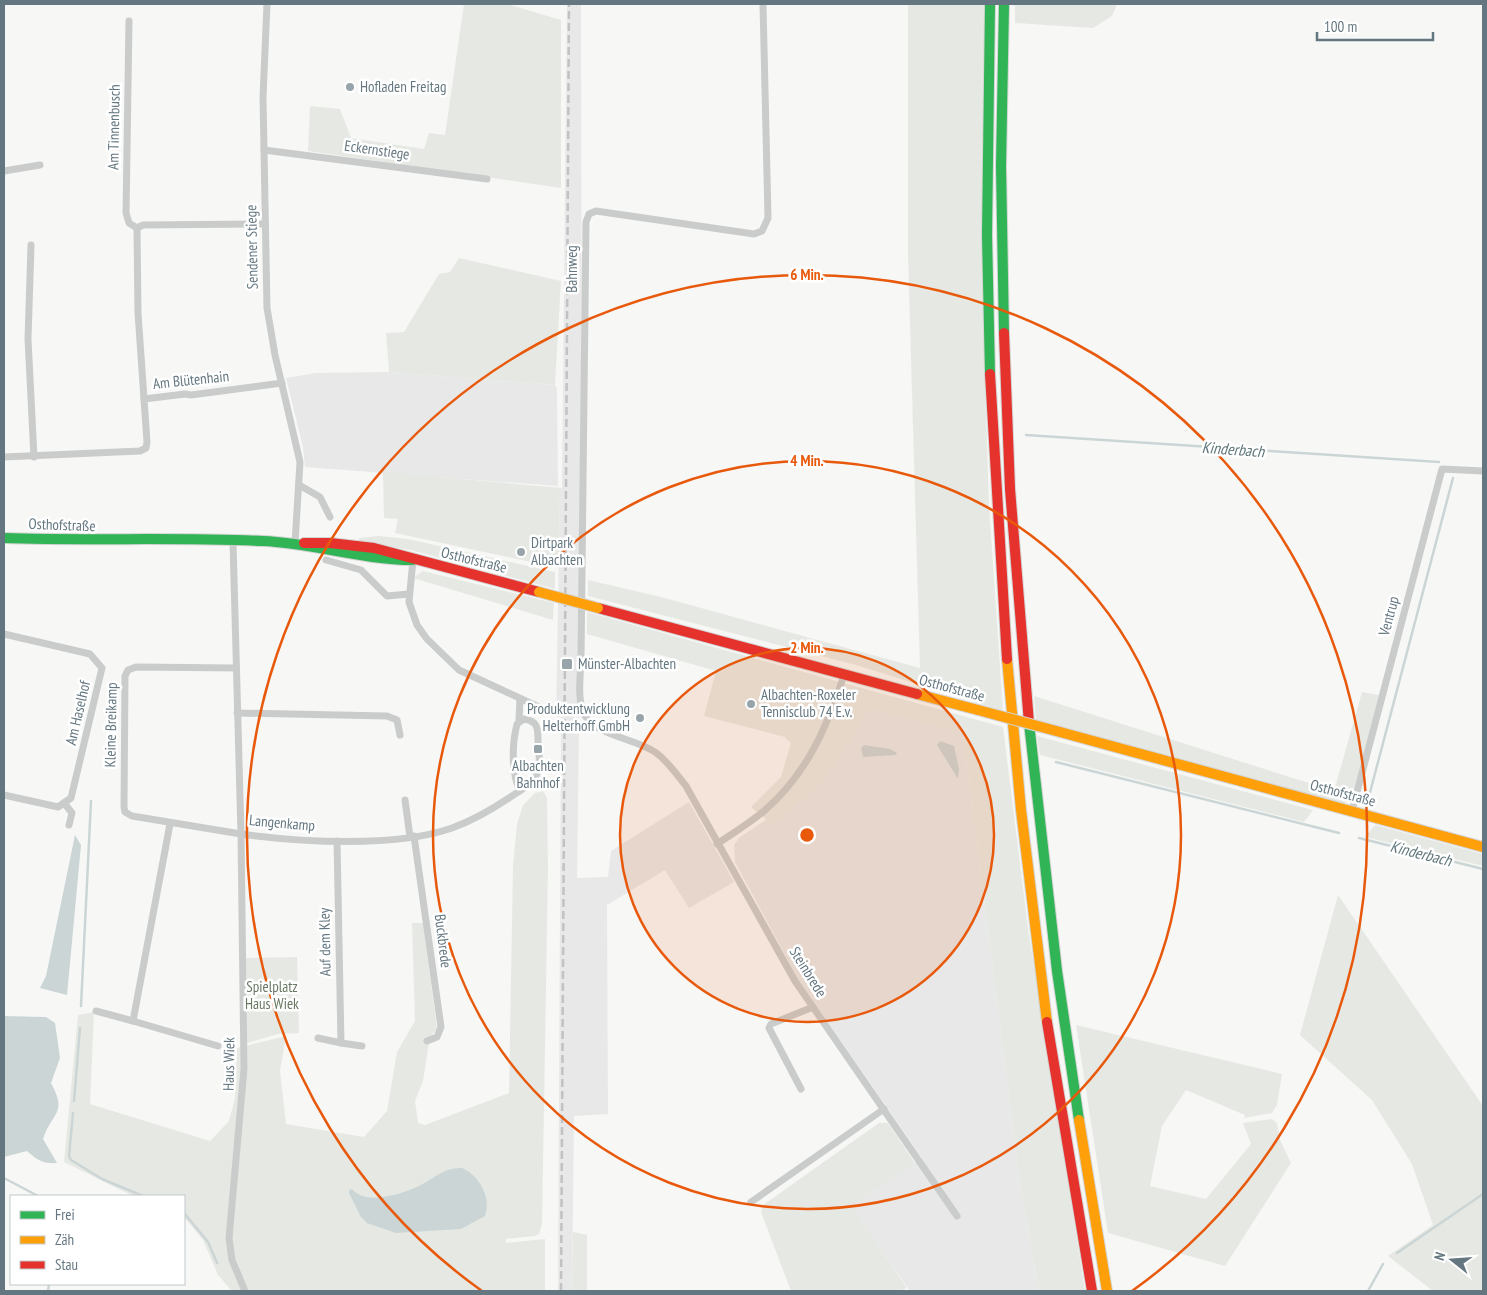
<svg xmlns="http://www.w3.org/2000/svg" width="1487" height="1295" viewBox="0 0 1487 1295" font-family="'PT Sans Narrow',sans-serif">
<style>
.built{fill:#e7e8e7}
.green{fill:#e6e9e3}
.water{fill:#cbd5d6}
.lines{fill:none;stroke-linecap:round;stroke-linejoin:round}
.stream{stroke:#cbd5d6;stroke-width:2.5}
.fast-casing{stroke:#d3d4d4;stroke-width:12}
.slow-casing{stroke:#d3d4d4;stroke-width:12}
.jam-casing{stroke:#d3d4d4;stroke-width:12}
.street{stroke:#cacccc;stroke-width:7}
.fast{stroke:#30b455;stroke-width:10}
.slow{stroke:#ff9f0a;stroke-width:10}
.jam{stroke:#e5322d;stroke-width:10}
.rail{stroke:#c0c2c3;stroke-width:2.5;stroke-dasharray:8 4;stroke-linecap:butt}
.slow-bridge-casing{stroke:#d3d4d4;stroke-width:12;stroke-linecap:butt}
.slow-bridge{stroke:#ff9f0a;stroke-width:10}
.ring{fill:none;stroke:#e8590c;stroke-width:2.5}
.poi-dot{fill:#97a4a9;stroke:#fff;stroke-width:2}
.labels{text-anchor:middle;stroke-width:5;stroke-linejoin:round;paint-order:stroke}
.poi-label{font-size:15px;fill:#647780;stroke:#fff;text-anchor:start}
.street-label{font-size:15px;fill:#647780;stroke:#fff}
.park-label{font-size:15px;fill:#697862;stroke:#fff}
.water-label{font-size:16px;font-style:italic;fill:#5e767a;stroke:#fff}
.centre{fill:#e8590c;stroke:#fff;stroke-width:2.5}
.ring-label{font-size:15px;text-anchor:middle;font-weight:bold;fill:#e8590c;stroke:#fff;stroke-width:5;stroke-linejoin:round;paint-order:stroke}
</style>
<rect width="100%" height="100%" fill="#f7f7f6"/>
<!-- built -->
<g class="built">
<path d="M567,4H581L582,488L577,878L608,877L611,851L689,802L734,882L689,908L665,870L607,905L608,1114L574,1116L572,1291H558L561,728L556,721L560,492L562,488Z"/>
<path d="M389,372L555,385L557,389L558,486L305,467L303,447L286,378L316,373Z"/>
<path d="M869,708L963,733L1020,1185L1039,1291H910L850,1205L922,1158L798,979L735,862L734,845L739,838L767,819L772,825L820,785L847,746Z"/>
</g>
<!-- green -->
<g class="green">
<path d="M464,4H507L561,20V188L308,151L310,106L340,109L351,138L424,149L429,133L445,135Z"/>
<path d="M908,4H984L985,385L989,505L1003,711L856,665L588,596V580L661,597L920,668L908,254Z"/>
<path d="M1015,4H1117L1112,16L1093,28L1015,23Z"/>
<path d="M459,258L561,281L555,385L389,372L386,333L404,332L439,274L450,272Z"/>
<path d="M383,472L562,488L560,492L559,568L395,533L398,519L384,518Z"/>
<path d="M379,536L408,539L555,572V589L411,550L359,542V538Z"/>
<path d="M423,571L554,603L553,620L413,578Z"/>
<path d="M587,612L1003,727L1028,928L1085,1291H1039L1020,1185L963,733L869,708L847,746L820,785L773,825L751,807L781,777L791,743L785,737L704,716L716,671L587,634Z"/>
<path d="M1362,692L1379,695L1352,798L1343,804L1036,720L1034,696L1334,791Z"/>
<path d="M1037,736L1313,810L1304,822L1040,755Z"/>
<path d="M543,791L547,798L548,868L542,1224L539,1234L535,1236L506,1239V1243L545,1239V1291H232L218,1275L203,1240L184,1217V1196H133L64,1162L78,1015L94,1012L90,1104L210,1141L229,1121L235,1098L237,1048L286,1036L280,1071L286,1124L364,1137L387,1111L397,1052L415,1021L412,923H423L437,1029L430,1037L423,1081L415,1101L418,1123L425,1125L509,1093L513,866L517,824L523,805L535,793Z"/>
<path d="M1375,825L1483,854V866L1365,837Z"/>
<path d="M1338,895L1483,1106V1291H1433L1388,1256L1433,1225L1412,1164L1372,1100L1300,1035Z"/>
<path d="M297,957L299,1033L278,1034L247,1043L246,958Z"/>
<path d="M1076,1025L1282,1074L1277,1105L1272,1113L1244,1118L1245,1115L1186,1090L1162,1126L1150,1186L1206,1199L1251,1144L1243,1123L1272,1119L1277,1123L1280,1140L1291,1163L1225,1266L1108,1233Z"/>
<path d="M879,1123H888L915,1163L851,1205L907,1288L900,1291H791L761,1212L763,1205Z"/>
<path d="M573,1232L587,1235V1291H572Z"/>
</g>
<!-- water -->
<g class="water">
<path d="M940,741L954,746L959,769L958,779L937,745Z"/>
<path d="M864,745L890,749L897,753L895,755L863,757L861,748Z"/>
<path d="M75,835L81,845L67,995L40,988L46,976Z"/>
<path d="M4,1016L46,1017L55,1023L60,1058L51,1083C68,1114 52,1112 43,1139L57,1163C43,1164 37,1160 27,1151L4,1157Z"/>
<path d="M462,1168C479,1175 492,1198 485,1216L461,1229L396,1233L367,1223L361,1217L349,1193V1190L352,1189C366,1206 401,1194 419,1186C433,1179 444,1167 462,1168Z"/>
</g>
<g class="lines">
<!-- stream -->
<g class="stream">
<path d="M1026,435L1439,462"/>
<path d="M1056,762L1339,833"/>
<path d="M1368,800L1453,478"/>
<path d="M1359,838L1483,869"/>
<path d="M81,1006L91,801"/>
<path d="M74,1101L80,1028"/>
<path d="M73,1113L69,1156L71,1160L102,1179L143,1196"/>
<path d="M4,1178L38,1196"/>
<path d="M184,1213L208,1242L217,1263"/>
<path d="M1397,1253L1483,1194"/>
<path d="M48,1291L49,1284"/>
<path d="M1368,1291L1383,1264"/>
</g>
<!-- fast casing -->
<g class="fast-casing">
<g id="fast">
<path d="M990,4L987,235L990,374"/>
<path d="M1004,333L1001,166L1004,4"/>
<path d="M4,538C90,541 177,537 263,541C313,543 362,560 413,560"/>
<path d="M1029,723L1057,971L1079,1120"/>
</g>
</g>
<!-- slow casing -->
<g class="slow-casing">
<g id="slow">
<path d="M1007,659L1021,810L1047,1022"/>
<path d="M917,694L978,710"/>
<path d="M1060,732L1483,847"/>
<path d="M1079,1120L1107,1291"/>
</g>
</g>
<!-- jam casing -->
<g class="jam-casing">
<g id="jam">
<path d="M1004,333L1010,489L1029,723"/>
<path d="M990,374L1007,659"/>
<path d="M304,543H330L374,548L539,592"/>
<path d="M598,608L917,694"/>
<path d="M1047,1022L1092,1291"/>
</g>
</g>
<!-- street -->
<g class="street">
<path d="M267,4L263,97L267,308L275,355L300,462L295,543"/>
<path d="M763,4L768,218L762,231L754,234L596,211L589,214L586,222L581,657C581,673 577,696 583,711C590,735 635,738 655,752C668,761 676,774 686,786L795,981L957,1216"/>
<path d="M129,21L126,213L129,223L137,228"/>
<path d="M264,150L487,179"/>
<path d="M4,171L40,165"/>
<path d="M137,228L138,313L144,399"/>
<path d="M137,228L143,225L265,224"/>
<path d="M31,245L28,339L34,457"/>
<path d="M4,457L140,451L146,448L147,442L144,399L185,394L191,395L282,383"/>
<path d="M299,485L320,497L330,517"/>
<path d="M233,542L241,834C300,842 395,848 452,828C472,821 491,810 509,798C519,791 532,785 537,774C542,764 538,750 538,740C538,727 537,721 524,719L517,724C512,744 511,772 520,791"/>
<path d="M326,560L361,570L387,596L409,594"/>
<path d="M413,560L409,602L417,625L427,639L459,670L541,708"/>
<path d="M4,634L90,654L102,668L71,798L58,807L4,795"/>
<path d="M236,668L136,667L128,670L125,676L124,807L125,812L132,816L241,834L244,1069L229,1238L232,1260L245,1291"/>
<path d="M237,713L387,716L397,720L400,735"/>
<path d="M519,720L520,699"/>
<path d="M405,800L410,837"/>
<path d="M64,803L72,813L69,825"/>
<path d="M1352,811L1442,469L1483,471"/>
<path d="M170,824L133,1021L218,1046"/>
<path d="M414,836L441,1027L437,1037L427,1041"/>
<path d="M717,844C733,833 750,823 764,811C807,774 827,727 844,675"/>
<path d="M96,1011L133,1021"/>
<path d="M318,1038L341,1043L337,841"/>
<path d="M341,1043L362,1046"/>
<path d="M801,1089L769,1028L771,1024L813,1007"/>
<path d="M751,1202L884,1109"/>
</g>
<!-- fast -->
<use href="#fast" class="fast"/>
<!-- slow -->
<use href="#slow" class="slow"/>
<!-- jam -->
<use href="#jam" class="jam"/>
<!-- rail -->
<path class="rail" d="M561,1291L569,4"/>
<!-- slow-bridge casing -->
<g class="slow-bridge-casing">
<g id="slow-bridge">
<path d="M539,592L598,608"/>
<path d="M978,710L1060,732"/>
</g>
</g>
<!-- slow-bridge -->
<use href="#slow-bridge" class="slow-bridge"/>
</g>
<!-- distance rings -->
<circle cx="807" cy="835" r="187" fill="#e8590c" fill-opacity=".12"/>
<g class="ring">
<circle cx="807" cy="835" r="187"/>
<circle cx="807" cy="835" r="374"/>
<path d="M482 1291A560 560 0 1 1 1132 1291"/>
</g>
<!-- markers -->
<g class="poi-dot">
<circle cx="350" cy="87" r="5"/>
<circle cx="521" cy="552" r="5"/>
<rect x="561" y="658" width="12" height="12" rx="2.5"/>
<circle cx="751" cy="704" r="5"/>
<circle cx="640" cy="718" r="5"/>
<rect x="533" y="744" width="10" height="10" rx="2.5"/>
</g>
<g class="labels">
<!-- poi labels -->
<g class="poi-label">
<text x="360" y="92">Hofladen Freitag</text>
<text x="531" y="548">Dirtpark<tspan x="531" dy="17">Albachten</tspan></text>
<text x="578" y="669">Münster-Albachten</text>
<text x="761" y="700">Albachten-Roxeler<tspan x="761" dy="17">Tennisclub 74 E.v.</tspan></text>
<text x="630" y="714" text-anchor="end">Produktentwicklung<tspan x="630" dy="17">Helterhoff GmbH</tspan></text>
<text x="538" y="771" text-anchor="middle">Albachten<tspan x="538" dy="17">Bahnhof</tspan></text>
</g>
<!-- street labels -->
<g class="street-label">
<text transform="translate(114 127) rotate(-89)" y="5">Am Tinnenbusch</text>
<text transform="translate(377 150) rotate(8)" y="5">Eckernstiege</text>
<text transform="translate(252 247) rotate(-91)" y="5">Sendener Stiege</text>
<text transform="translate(572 269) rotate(-90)" y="5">Bahnweg</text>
<text transform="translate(191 380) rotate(-6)" y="5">Am Blütenhain</text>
<text transform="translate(62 525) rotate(2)" y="5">Osthofstraße</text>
<text transform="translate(474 560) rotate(14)" y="5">Osthofstraße</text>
<text transform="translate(1389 616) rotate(-75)" y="5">Ventrup</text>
<text transform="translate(952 688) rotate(15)" y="5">Osthofstraße</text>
<text transform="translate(78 713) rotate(-77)" y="5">Am Haselhof</text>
<text transform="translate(111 725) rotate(-89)" y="5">Kleine Breikamp</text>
<text transform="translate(1343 793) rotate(15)" y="5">Osthofstraße</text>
<text transform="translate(282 823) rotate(5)" y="5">Langenkamp</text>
<text transform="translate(443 941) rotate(83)" y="5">Buckbrede</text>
<text transform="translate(325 942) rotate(-91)" y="5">Auf dem Kley</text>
<text transform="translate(808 972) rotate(58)" y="5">Steinbrede</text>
<text transform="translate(229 1064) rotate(-89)" y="5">Haus Wiek</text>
</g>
<!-- park labels -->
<g class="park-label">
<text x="272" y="992">Spielplatz<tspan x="272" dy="17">Haus Wiek</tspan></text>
</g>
<!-- water labels -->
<g class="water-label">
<text transform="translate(1233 449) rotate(4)" y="6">Kinderbach</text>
<text transform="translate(1421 853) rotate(14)" y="6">Kinderbach</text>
</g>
</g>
<circle cx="807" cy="835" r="8" class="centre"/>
<g class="ring-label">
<text x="807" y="280">6 Min.</text>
<text x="807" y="466">4 Min.</text>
<text x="807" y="653">2 Min.</text>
</g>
<!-- border -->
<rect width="1487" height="1295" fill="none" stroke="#647780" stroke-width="10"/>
<!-- legend -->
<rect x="10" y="1195" width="175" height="90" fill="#ffffff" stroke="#c1c9cc"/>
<rect x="20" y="1211" width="25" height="8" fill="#30b455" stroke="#c1c9cc"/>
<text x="55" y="1220" font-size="15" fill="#647780">Frei</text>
<rect x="20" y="1236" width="25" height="8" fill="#ff9f0a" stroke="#c1c9cc"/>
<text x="55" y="1245" font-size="15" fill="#647780">Zäh</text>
<rect x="20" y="1261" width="25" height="8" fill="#e5322d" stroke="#c1c9cc"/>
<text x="55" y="1270" font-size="15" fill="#647780">Stau</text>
<!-- north arrow -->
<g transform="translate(1452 1260) rotate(287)" stroke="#ffffff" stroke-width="4" paint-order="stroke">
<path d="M0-4L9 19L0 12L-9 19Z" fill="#647780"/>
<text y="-8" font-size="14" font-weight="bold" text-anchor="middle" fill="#647780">N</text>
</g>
<!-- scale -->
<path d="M1317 32v8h116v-8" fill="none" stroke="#647780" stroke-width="2.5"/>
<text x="1324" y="32" font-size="15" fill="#647780" stroke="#ffffff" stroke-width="4" paint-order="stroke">100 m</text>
</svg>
